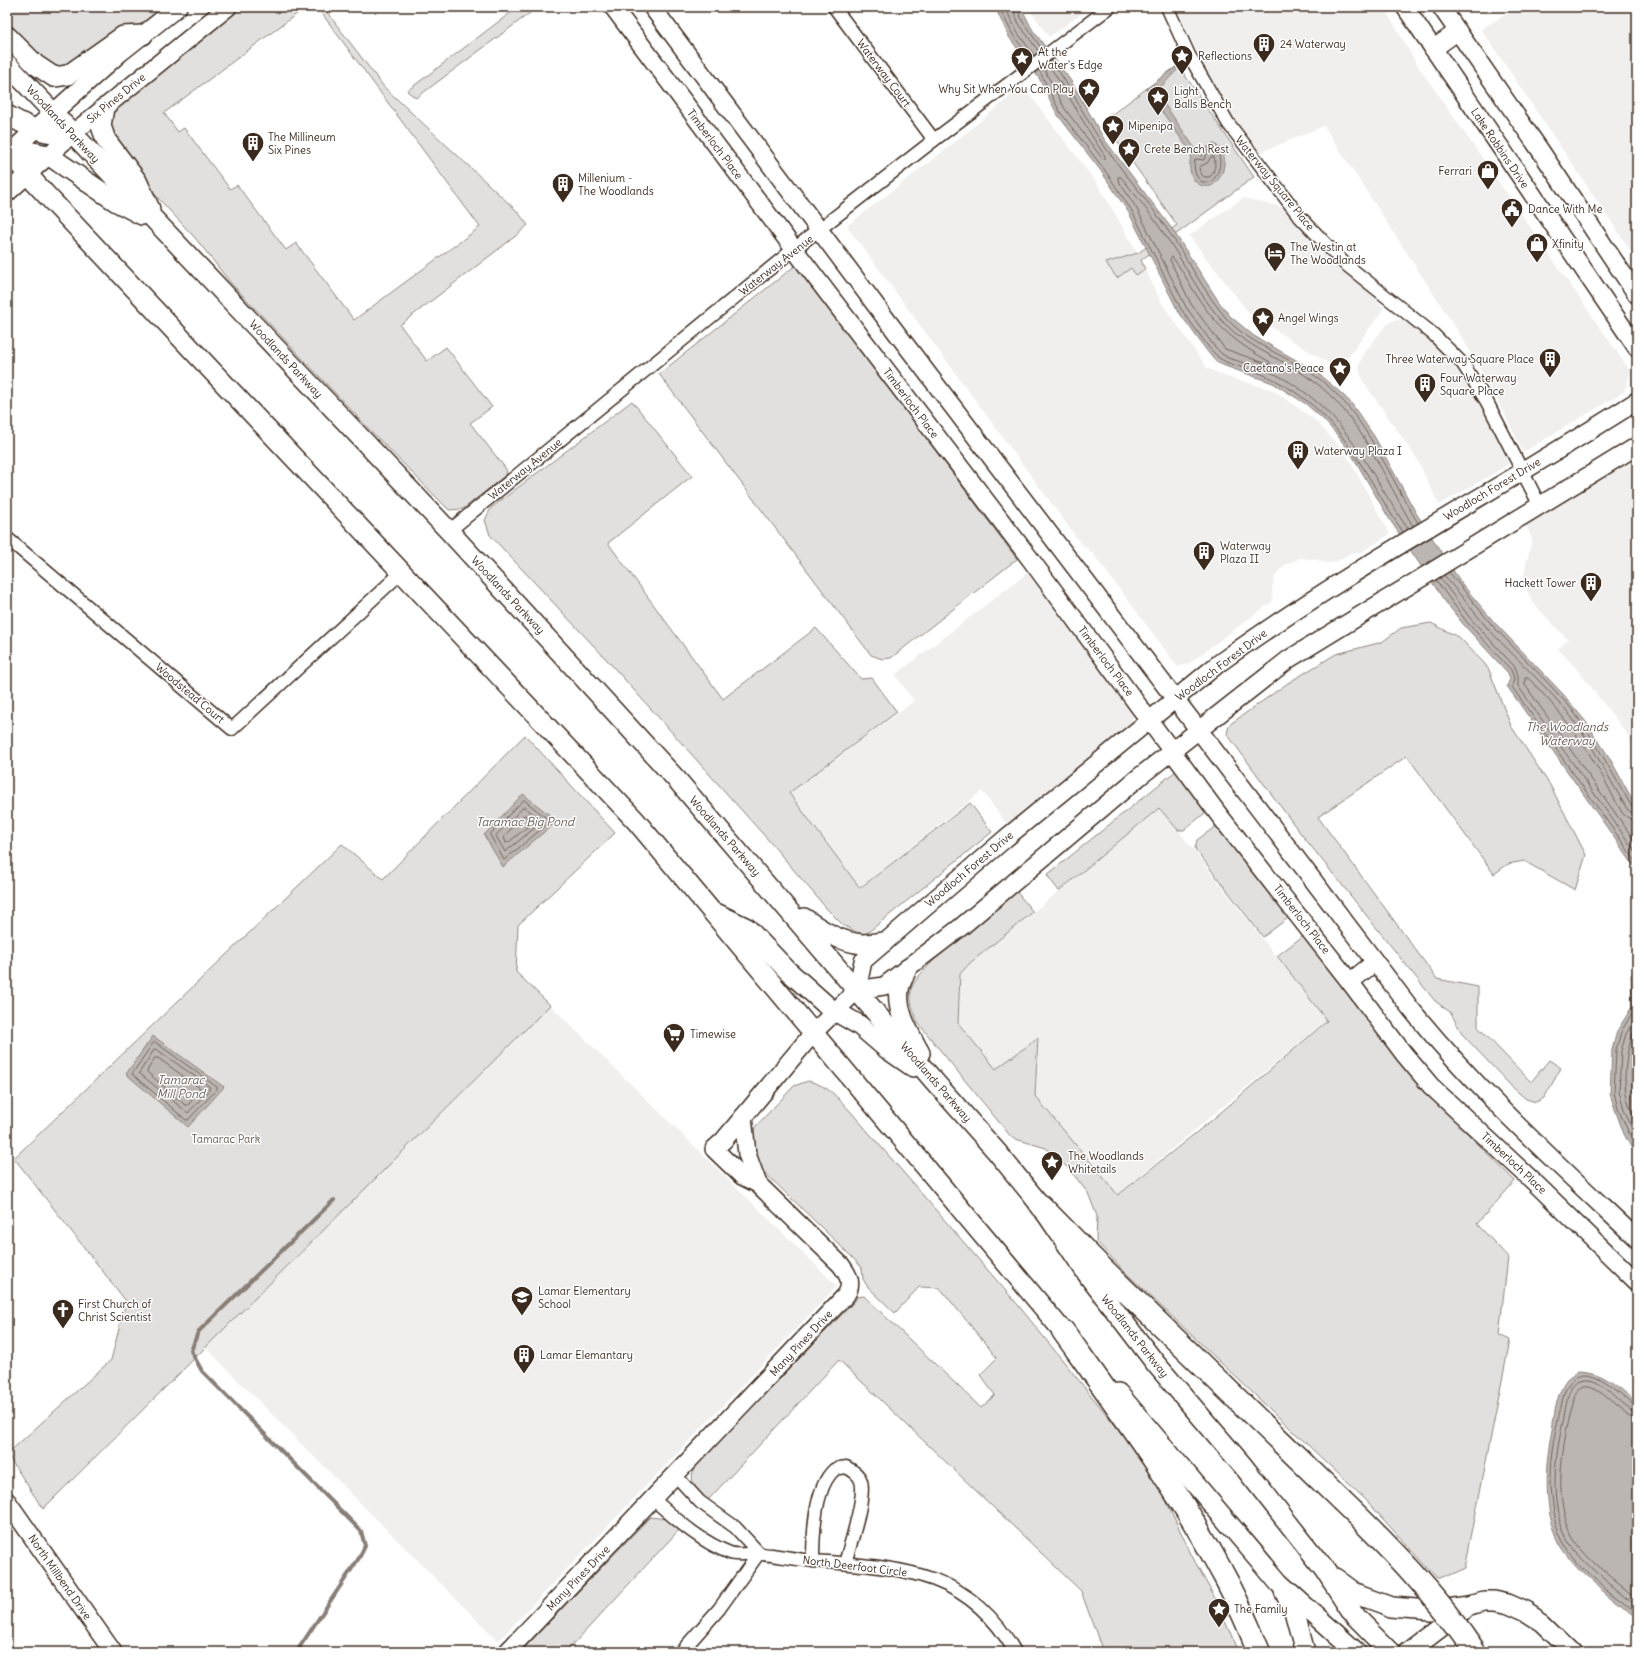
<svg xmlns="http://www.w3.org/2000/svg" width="1644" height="1659" viewBox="0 0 1644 1659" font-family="Delius,sans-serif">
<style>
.built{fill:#f1efee}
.green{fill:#e2e0de;stroke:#8e857e}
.water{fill:#bcb6b3;stroke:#887e77}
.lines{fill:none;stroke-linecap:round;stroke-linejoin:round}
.shore{stroke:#6f625a;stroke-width:1}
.stream{stroke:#887e77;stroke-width:4}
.street-casing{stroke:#3b2a1e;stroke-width:15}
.secondary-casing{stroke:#3b2a1e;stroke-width:20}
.primary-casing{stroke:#3b2a1e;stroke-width:22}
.highway-casing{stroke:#3b2a1e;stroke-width:25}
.street{stroke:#fff;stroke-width:12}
.secondary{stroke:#fff;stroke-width:17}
.primary{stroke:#fff;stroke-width:19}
.highway{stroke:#fff;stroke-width:22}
.highway-bridge-casing{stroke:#3b2a1e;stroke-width:25;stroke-linecap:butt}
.highway-bridge{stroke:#fff;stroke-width:22}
.labels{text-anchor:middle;stroke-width:3;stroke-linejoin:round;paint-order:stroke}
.poi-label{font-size:11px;fill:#3b2a1e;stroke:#fff;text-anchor:start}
.street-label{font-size:11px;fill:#3b2a1e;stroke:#fff}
.park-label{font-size:11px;fill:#65584e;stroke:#fff}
.water-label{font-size:12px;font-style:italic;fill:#685b52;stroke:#fff}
</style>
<rect width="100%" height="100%" fill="#fff"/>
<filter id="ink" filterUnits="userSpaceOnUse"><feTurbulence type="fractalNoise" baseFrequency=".025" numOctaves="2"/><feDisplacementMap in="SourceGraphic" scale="8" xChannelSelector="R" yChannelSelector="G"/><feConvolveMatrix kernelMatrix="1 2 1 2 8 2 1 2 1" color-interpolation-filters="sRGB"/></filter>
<g filter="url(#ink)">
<!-- built -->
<g class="built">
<path d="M1028,7H1091L1049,37Z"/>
<path d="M1176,7H1384L1416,63L1631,372L1624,392L1523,452L1504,413L1463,339L1324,126L1254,155L1210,79Z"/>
<path d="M1519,7H1637V260L1481,29Z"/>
<path d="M1023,86L1096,182L1138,253L1107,262L1117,278L1131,268L1136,275L1145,269L1161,302L1207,368L1224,376L1273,390L1315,420L1346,454L1390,534L1360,553H1350L1336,562L1327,563L1314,559L1300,558L1285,565L1275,576L1272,589L1273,601L1188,664L1178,667L1094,555L1079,541L847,226L951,145Z"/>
<path d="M1243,198L1286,208L1318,247L1369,291L1384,308L1339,370L1250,314L1189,236Z"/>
<path d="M1400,319L1410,323L1442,351L1455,364L1481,404L1508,460V464L1503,468L1439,505L1417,459L1363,381L1360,373L1359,365L1364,353L1386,325L1392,321Z"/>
<path d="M1637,456V749L1625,731L1577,669L1558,649L1568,640L1532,602L1526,588L1524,576L1526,564L1532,541L1531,536L1526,526Z"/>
<path d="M1027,573L1133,713L1132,725L1008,826L982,791L860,887L790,793L914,701L895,675Z"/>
<path d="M1159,809L1178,830L1326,1021L1118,1194L1036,1096L1039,1037L996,1069L958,1022L961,974L970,964Z"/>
<path d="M550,1005L837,1286L498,1641L205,1347Z"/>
</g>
<!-- green -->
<g class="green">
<path d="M7,7H162L74,77L63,78L7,37Z"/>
<path d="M240,7H306L164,113L178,132L184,128L230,189L237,185L286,250L296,243L354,320L480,227L317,7H323L384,87L517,211L528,225L517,235L400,325L427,361L446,347L492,407L470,423L506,469L507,474L463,509L449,510L372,432L230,282L196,239L107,143L110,113L120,102Z"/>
<path d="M518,7H538L416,98L407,91Z"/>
<path d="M1178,65L1254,177L1141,260L1145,269L1136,275L1131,268L1117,278L1106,263L1138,253L1177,225L1103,121Z"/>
<path d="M796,265L1017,559L891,658L882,659L871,655L659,374Z"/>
<path d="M632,401L692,476L608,543L723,699L816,628L861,679L872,678L897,712L789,793L860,888L970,803L992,832L866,934L856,932L843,925L827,909L770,842L608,661L490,535L485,520L491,508Z"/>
<path d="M1431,623L1460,638L1484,663L1489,670L1511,726L1550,785L1586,855L1575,890L1524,861L1508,864L1494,874L1407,756L1318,817L1437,979L1478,987V1027L1531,1082L1549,1060L1561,1068L1544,1098L1536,1102L1526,1099L1511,1086L1463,1035L1450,1012L1435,1001L1298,830L1227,734L1229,725L1288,683L1336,654L1382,642L1401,628Z"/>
<path d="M525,735L615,833L518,925L516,972L550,1005L43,1509L7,1454L111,1360L126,1301L14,1158L342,844L383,879Z"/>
<path d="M1177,770L1205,805V813L1184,830H1178L1159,808L1059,891L1047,875Z"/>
<path d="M1219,824L1288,912V918L1263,937L1195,849L1197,840Z"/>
<path d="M1016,891L1033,912L970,963L960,974L958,1023L996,1069L1038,1038L1035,1096L1118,1195L1212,1120L1327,1021L1277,956L1303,936L1417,1083L1515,1181L1477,1224L1508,1257L1499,1335L1510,1340L1465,1568L1438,1580L1366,1500L1126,1273L1096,1241L1097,1216L1088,1193L1070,1170L1046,1148L1012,1138L918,1023C914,1013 909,1001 911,990C914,970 996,907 1016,891Z"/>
<path d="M808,1081C829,1086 836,1096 851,1112L1018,1305L1127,1440L1163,1494L1192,1556L1217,1602L1238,1652H1103L1081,1591L839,1360L708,1500C695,1489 689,1484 694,1467L855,1301L857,1297L864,1296L981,1408L995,1395L980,1375L997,1358L940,1288L919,1287L895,1313L867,1286L863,1279L862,1268L852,1257L759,1167L751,1138L755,1127L794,1086Z"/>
<path d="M650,1517L668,1519L679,1530L566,1652H520Z"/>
</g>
<!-- water -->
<g class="water">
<path d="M995,7H1021L1032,29L1071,81L1104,139L1172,229L1219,302L1230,316L1254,336L1315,371L1341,393L1351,403L1374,436L1416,513L1462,584L1495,623L1563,694L1586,722L1609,757L1637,808V870L1507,686L1510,679L1508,673L1463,624L1444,600L1390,520L1352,455L1338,436L1323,419L1306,404L1273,383L1225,366L1216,362L1207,351L1178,311L1129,213L1101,171L1057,114L1039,78L1009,37Z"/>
<path d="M1176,67L1178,69L1156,92L1201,157L1205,149L1213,143C1230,152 1226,177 1211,186C1192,189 1186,169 1192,154L1146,89Z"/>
<path d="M523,794L557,821L503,867L484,835Z"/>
<path d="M1637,970V1158L1624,1134L1616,1112L1610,1094L1612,1050L1617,1031L1632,1007L1631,975Z"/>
<path d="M153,1036L224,1087L188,1127L126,1074Z"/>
<path d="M1578,1371C1606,1372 1617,1387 1637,1404V1618C1614,1599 1589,1581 1569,1558C1540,1523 1544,1471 1552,1429C1554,1416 1558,1387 1568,1378C1571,1375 1575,1374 1578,1371Z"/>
</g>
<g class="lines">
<!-- shore -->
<g class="shore">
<path d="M999,7L1013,35L1030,58"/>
<path d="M1005,7L1017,32L1034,55"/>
<path d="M1012,7L1019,24L1039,52"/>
<path d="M1017,7L1023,22L1042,49"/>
<path d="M1051,60C1070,86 1083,114 1100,140C1122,172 1148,200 1169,232C1188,260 1204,292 1226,318C1252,347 1292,357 1322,381C1368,418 1388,475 1418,523"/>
<path d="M1043,67L1065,109L1102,158L1105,159V156C1084,126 1069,93 1047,63"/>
<path d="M1039,70L1060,112L1104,169L1132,211L1181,309L1210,349L1219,358L1226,362C1242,368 1260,372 1275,380C1345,417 1362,472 1403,532"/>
<path d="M1213,148C1225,155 1220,176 1210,182H1202C1195,177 1193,168 1195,160L1196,159L1204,160L1208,151Z"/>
<path d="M1211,157H1214C1216,164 1215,171 1210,177H1204L1200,173L1199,167L1207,163Z"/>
<path d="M1172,257C1182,268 1189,284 1197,296C1217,328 1238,344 1270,362V365L1225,349L1191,304L1170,260Z"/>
<path d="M1408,529C1366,469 1348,412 1277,375C1262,368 1244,363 1228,358L1222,354L1214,346L1186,307L1137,209L1118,180V177H1121C1136,196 1152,215 1165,235C1184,262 1201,299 1224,323C1251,351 1290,361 1320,386C1364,423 1384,478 1413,526"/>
<path d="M1449,572L1492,625L1549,684L1571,708L1594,741L1632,807L1637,809"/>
<path d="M1444,575L1488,629L1545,687L1567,711L1590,744L1627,809L1632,813L1637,814"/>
<path d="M1440,578L1470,618L1515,667L1518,675V686L1637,854"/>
<path d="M1436,580L1466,621L1511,670L1514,678L1512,687L1637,863"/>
<path d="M524,800L549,820L550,822L504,860L490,835Z"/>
<path d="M524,807L541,820L542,822L505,852L496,836Z"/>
<path d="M524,815L532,820V823L509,842L506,843L504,837Z"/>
<path d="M1637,820L1629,818L1623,814C1613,798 1606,781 1596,765C1577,733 1554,704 1528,678H1525V685L1637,844"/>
<path d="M1637,975L1635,978V1008L1621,1032L1616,1050L1614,1093L1619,1111L1637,1151"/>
<path d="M1637,1015L1626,1034L1621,1051L1619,1092L1624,1109L1637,1140"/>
<path d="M1637,1026C1627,1041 1623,1075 1626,1093C1628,1104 1633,1115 1637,1125"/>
<path d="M155,1042L217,1087V1089L188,1120H186L132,1074L153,1043Z"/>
<path d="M156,1049L210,1087L209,1090L188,1113L139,1073L154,1050Z"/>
<path d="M155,1058H158L200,1088V1091L188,1105H185L147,1072Z"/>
<path d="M1637,1406L1633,1405C1620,1395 1597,1370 1579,1376C1574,1377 1569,1383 1566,1388C1563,1393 1562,1402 1561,1408C1555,1431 1550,1454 1550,1477C1550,1498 1553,1522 1563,1542C1577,1570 1613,1593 1637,1613"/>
<path d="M1637,1411C1619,1410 1603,1373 1580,1381C1567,1385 1566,1406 1564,1418C1554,1458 1546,1517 1576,1552C1594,1573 1616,1589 1637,1606"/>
<path d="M1637,1417C1619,1417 1591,1369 1575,1394C1564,1440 1547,1506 1580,1548C1596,1567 1618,1583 1637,1599"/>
</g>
<!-- stream -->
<path class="stream" d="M304,1652L299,1648L359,1558L365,1546L361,1531L202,1371L191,1351L198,1332L334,1200"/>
<!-- street casing -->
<g class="street-casing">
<g id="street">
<path d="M834,7L934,140"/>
<path d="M1167,7L1189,55L1228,123L1300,217L1344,263L1433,334L1463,364L1487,402L1540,506"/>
<path d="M449,531L794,249L934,140L1110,7"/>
<path d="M7,538L232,729L402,572"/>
<path d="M676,1476L700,1502L735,1527L759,1553"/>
<path d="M654,1500C677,1520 701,1542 730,1553C738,1556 749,1553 757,1553C762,1554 767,1555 772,1555C786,1557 800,1560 814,1561C899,1568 969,1569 1015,1652"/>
<path d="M813,1561C813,1537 814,1488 834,1470C837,1468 842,1468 846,1467C852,1470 859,1474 861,1481C866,1496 850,1546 845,1563"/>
<path d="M681,1652L719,1609L759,1553"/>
</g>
</g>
<!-- secondary casing -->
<g class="secondary-casing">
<g id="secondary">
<path d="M613,7L794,249L1031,560L1219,815L1350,982L1404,1054L1431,1086L1534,1182L1637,1282"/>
<path d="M652,7L880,311L1411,1009C1479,1093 1559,1165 1637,1239"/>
<path d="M1405,7L1637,348"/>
<path d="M1441,7L1540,150L1637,295"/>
<path d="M1433,49L1458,31"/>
<path d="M7,156L34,130L120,53L178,7"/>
<path d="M7,193L72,134L228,7"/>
<path d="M1350,982L1375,962"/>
<path d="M857,990L884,986L961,927L1139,777L1289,659L1637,446"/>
<path d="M743,1117L747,1154L758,1184"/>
<path d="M7,1501L113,1652"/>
<path d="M507,1652L846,1295C853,1283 849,1276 841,1265L758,1184L742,1176L714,1149L723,1141L814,1032L857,990L863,961L1006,838L1218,664C1352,567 1498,490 1637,401"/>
</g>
</g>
<!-- primary casing -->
<g class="primary-casing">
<g id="primary">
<path d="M7,36L36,65L54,77L68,75L123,36L143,35"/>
<path d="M7,64L449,531L678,781L934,1081L997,1152L1041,1206L1090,1278L1156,1364L1244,1467L1325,1570L1356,1618L1390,1652"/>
<path d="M104,108L101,126L106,140L137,181L150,209"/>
<path d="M7,115C30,128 45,135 72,134"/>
<path d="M7,150L37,185L636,821L1072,1342"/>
<path d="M10,154L33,152L48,155L115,201L142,215"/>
<path d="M718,914L747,928L787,970L834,1012"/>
<path d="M804,918C821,930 840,942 862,944C869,944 877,943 884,942"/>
<path d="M907,969C904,976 900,983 899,990C896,1013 910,1034 920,1053"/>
<path d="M835,1011L859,1025L887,1049L913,1067"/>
<path d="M1118,1393L1279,1583L1356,1652"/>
<path d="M1335,1578L1358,1595L1391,1607L1431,1610L1470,1605L1484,1601H1494L1508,1604L1526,1612L1543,1623L1573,1652"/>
<path d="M1284,1591L1294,1611L1305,1652"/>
<path d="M1408,1652L1462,1611"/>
</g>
</g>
<!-- highway casing -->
<g class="highway-casing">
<g id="highway">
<path d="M1041,1206L1101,1267L1341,1500"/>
<path d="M1063,1331C1119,1409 1177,1487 1222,1572C1236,1597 1248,1625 1259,1652"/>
</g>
</g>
<!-- street -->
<use href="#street" class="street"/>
<!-- secondary -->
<use href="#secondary" class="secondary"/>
<!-- primary -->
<use href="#primary" class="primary"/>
<!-- highway -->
<use href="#highway" class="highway"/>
<!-- highway-bridge casing -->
<g class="highway-bridge-casing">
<path id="highway-bridge" d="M1341,1500C1390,1547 1437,1595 1475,1652"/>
</g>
<!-- highway-bridge -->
<use href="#highway-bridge" class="highway-bridge"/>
</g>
</g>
<!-- icons -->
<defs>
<g id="building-pin" transform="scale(1.15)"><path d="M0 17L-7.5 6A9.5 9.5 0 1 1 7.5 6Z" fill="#3b2a1e" stroke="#fff"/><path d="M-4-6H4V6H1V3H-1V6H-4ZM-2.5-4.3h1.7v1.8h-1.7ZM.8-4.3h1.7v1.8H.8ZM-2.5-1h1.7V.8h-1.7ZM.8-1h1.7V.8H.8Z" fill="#fff"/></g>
<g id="sight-pin" transform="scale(1.15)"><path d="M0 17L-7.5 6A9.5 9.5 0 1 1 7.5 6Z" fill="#3b2a1e" stroke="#fff"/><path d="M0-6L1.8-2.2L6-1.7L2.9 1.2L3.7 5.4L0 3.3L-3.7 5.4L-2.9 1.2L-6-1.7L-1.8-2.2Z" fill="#fff"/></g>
<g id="shop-pin" transform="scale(1.15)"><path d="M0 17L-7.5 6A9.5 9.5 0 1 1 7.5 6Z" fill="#3b2a1e" stroke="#fff"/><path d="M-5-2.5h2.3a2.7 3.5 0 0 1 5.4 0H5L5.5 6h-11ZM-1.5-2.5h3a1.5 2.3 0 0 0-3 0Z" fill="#fff"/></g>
<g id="civic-pin" transform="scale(1.15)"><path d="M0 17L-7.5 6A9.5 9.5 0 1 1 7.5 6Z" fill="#3b2a1e" stroke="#fff"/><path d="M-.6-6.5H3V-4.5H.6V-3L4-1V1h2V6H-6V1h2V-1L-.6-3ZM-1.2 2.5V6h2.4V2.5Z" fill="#fff"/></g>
<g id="hotel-pin" transform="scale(1.15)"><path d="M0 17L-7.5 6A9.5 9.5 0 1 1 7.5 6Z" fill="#3b2a1e" stroke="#fff"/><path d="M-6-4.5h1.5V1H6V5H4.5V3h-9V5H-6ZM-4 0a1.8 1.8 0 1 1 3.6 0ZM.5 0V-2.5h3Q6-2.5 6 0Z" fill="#fff"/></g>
<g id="supermarket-pin" transform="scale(1.15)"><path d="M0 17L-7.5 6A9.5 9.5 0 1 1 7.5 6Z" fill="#3b2a1e" stroke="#fff"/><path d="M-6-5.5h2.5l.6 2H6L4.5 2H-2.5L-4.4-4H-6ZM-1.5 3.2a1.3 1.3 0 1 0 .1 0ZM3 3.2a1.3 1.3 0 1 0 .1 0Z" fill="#fff"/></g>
<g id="school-pin" transform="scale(1.15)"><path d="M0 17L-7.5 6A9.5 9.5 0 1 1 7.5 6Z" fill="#3b2a1e" stroke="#fff"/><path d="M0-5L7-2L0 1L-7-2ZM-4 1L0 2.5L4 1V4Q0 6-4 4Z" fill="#fff"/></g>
<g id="church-pin" transform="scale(1.15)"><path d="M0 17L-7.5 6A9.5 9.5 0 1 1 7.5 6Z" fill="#3b2a1e" stroke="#fff"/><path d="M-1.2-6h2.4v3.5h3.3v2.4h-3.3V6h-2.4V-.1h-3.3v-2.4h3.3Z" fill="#fff"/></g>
</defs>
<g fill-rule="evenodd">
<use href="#building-pin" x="1264" y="44"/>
<use href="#sight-pin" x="1182" y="56"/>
<use href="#sight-pin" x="1022" y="58"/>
<use href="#sight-pin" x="1089" y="89"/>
<use href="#sight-pin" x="1158" y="97"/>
<use href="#sight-pin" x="1113" y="126"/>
<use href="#building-pin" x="253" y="143"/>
<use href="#sight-pin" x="1129" y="149"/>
<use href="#shop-pin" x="1488" y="171"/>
<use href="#building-pin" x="563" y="184"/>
<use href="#civic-pin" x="1512" y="209"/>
<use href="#shop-pin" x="1537" y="244"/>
<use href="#hotel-pin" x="1275" y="253"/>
<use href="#sight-pin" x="1263" y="318"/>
<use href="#building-pin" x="1550" y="359"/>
<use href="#sight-pin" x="1340" y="368"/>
<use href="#building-pin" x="1425" y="384"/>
<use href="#building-pin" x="1298" y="451"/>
<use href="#building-pin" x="1204" y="552"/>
<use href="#building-pin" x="1591" y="583"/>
<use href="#supermarket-pin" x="674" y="1034"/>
<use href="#sight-pin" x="1052" y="1162"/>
<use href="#school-pin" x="522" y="1297"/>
<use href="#church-pin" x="63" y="1310"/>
<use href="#building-pin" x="524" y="1355"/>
<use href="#sight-pin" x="1219" y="1609"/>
</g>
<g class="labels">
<!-- poi labels -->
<g class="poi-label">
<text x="1280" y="48">24 Waterway</text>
<text x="1038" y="56">At the<tspan x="1038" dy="13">Water's Edge</tspan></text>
<text x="1198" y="60">Reflections</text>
<text x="1074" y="93" text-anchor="end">Why Sit When You Can Play</text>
<text x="1174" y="95">Light<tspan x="1174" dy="13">Balls Bench</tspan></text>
<text x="1128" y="130">Mipenipa</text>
<text x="268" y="141">The Millineum<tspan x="268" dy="13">Six Pines</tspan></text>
<text x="1144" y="153">Crete Bench Rest</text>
<text x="1472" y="175" text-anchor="end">Ferrari</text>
<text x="578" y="182">Millenium -<tspan x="578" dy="13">The Woodlands</tspan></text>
<text x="1528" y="213">Dance With Me</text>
<text x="1552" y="248">Xfinity</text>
<text x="1290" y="251">The Westin at<tspan x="1290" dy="13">The Woodlands</tspan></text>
<text x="1278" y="322">Angel Wings</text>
<text x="1534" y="363" text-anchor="end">Three Waterway Square Place</text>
<text x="1324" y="372" text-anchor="end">Caetano's Peace</text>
<text x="1440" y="382">Four Waterway<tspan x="1440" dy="13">Square Place</tspan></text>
<text x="1314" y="455">Waterway Plaza I</text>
<text x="1220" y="550">Waterway<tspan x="1220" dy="13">Plaza II</tspan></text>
<text x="1576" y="587" text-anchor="end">Hackett Tower</text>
<text x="690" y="1038">Timewise</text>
<text x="1068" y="1160">The Woodlands<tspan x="1068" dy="13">Whitetails</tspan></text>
<text x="538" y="1295">Lamar Elementary<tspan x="538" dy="13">School</tspan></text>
<text x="78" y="1308">First Church of<tspan x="78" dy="13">Christ Scientist</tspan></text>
<text x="540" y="1359">Lamar Elemantary</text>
<text x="1234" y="1613">The Family</text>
</g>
<!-- street labels -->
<g class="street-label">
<text transform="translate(884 73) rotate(53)" y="4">Waterway Court</text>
<text transform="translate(116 98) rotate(-39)" y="4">Six Pines Drive</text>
<text transform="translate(63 124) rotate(47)" y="4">Woodlands Parkway</text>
<text transform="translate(715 144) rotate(53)" y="4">Timberloch Place</text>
<text transform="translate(1500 148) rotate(56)" y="4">Lake Robbins Drive</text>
<text transform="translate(1275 183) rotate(51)" y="4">Waterway Square Place</text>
<text transform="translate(776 265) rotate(-38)" y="4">Waterway Avenue</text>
<text transform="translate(286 359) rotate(47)" y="4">Woodlands Parkway</text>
<text transform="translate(911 403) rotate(53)" y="4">Timberloch Place</text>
<text transform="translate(525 469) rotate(-39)" y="4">Waterway Avenue</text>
<text transform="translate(1492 489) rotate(-31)" y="4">Woodloch Forest Drive</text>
<text transform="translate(508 595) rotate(47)" y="4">Woodlands Parkway</text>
<text transform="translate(1106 661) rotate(53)" y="4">Timberloch Place</text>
<text transform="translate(1221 665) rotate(-37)" y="4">Woodloch Forest Drive</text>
<text transform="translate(190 693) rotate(40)" y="4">Woodstead Court</text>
<text transform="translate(725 836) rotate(49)" y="4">Woodlands Parkway</text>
<text transform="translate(969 869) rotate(-40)" y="4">Woodloch Forest Drive</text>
<text transform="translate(1302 919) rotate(52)" y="4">Timberloch Place</text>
<text transform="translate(936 1082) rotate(49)" y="4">Woodlands Parkway</text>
<text transform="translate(1514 1163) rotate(43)" y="4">Timberloch Place</text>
<text transform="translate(1135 1336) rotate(52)" y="4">Woodlands Parkway</text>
<text transform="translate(801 1343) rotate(-47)" y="4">Many Pines Drive</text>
<text transform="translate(855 1566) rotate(7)" y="4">North Deerfoot Circle</text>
<text transform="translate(60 1577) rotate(55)" y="4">North Millbend Drive</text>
<text transform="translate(578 1578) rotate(-46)" y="4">Many Pines Drive</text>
</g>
<!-- park labels -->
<g class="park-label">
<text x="226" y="1143">Tamarac Park</text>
</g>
<!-- water labels -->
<g class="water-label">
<text x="1567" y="731">The Woodlands<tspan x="1567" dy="14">Waterway</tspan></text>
<text x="525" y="826">Taramac Big Pond</text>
<text x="181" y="1084">Tamarac<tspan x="181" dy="14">Mill Pond</tspan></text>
</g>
</g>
<!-- margin -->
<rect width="1644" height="1659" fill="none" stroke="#fff" stroke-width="24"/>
<rect x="12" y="12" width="1620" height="1635" fill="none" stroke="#3b2a1e" stroke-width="1.5" filter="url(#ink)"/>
</svg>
